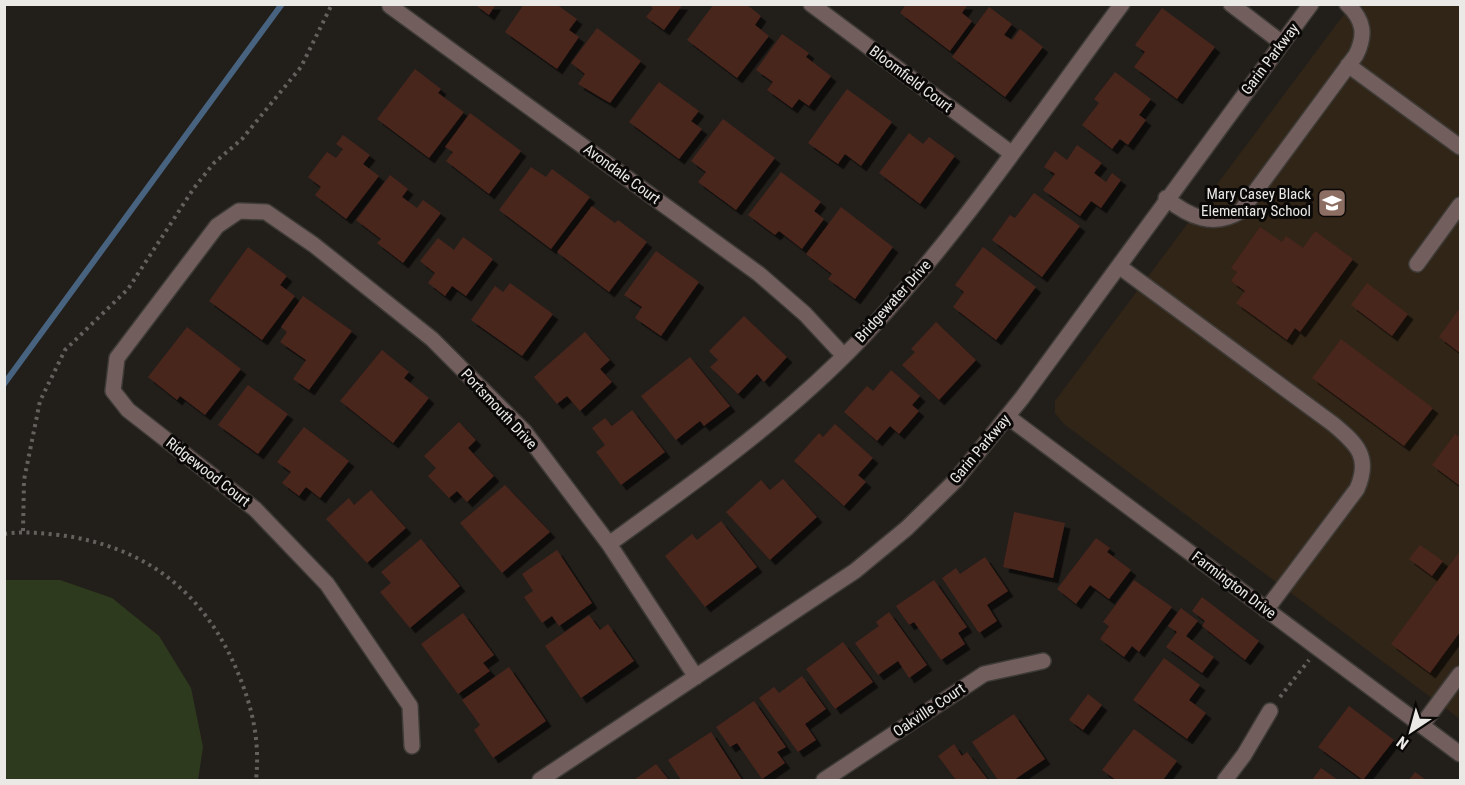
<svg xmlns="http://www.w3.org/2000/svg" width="1465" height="785" viewBox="0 0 1465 785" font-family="'Roboto Condensed',sans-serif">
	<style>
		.education { fill: #312517 }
		.green { fill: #2e3a1d }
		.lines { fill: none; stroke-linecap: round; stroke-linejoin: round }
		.stream { stroke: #48637f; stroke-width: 6 }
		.building { fill: #49251d; filter: url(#shadow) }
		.minor-casing { stroke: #3e3b37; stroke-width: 18 }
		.path { stroke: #63605d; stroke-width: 4; stroke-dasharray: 3 4.5; stroke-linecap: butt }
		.minor { stroke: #725f5d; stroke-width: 15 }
		.labels { text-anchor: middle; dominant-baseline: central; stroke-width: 6; stroke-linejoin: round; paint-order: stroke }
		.street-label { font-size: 15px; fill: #ebe9e6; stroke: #0b0908 }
		.poi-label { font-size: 15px; fill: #ebe9e6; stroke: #0b0908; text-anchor: end }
	</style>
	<defs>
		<filter id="shadow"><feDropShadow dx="5.5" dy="5.5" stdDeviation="0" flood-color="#0009"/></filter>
	</defs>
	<rect width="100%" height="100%" fill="#221f1b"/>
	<path class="education" d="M1351,5H1460V719L1064,424L1055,413V401Z"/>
	<path class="green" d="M5,580H60L112,598L159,636L191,688L203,747L198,780H5Z"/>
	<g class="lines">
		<path class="stream" d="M4,384L282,4"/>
	</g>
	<path class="building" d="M474,4H496L489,15Z
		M524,4H556L577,19L569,30L579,37L557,69L505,32Z
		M647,4H683L664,30L646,17L653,8Z
		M714,4H746L761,16L755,25L769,36L737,78L687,40Z
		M906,4H968L962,13L972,21L950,51L900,13Z
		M989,7L1012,24L1004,35L1012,40L1020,29L1043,47L1005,97L952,57Z
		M1162,8L1215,47L1177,99L1134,67L1145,52L1135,45Z
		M597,28L641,61L610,103L578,84L585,74L571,63Z
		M782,34L809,53L806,57L831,76L809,106L799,99L792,108L767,90L773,82L756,70Z
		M415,69L441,89L438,93L464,112L429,158L377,119Z
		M1115,72L1151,99L1139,115L1146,120L1128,145L1120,139L1112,149L1082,125L1099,103L1094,99Z
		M659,82L699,111L691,121L702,129L679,159L629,122Z
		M847,89L892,122L861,166L845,154L838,164L808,143Z
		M470,113L521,151L489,194L446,161L453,152L445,147Z
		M723,119L775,158L736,210L698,182L706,172L691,161Z
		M909,133L923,144L929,137L955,156L920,204L879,173Z
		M343,135L370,155L363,164L379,176L346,219L315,195L321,187L308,177L327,152L336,158L343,149L336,144Z
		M1077,145L1102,163L1094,173L1106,182L1112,173L1121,180L1101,208L1091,201L1080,216L1043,190L1055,174L1044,167L1055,151L1067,160Z
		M531,167L546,177L552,169L590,197L551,249L499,210Z
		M781,172L821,202L814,211L824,219L802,249L779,231L775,235L748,215Z
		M390,175L408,189L402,197L417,208L423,200L441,213L403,263L377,243L381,239L356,220Z
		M1034,193L1080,226L1042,277L992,240L1010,215L1015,218Z
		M592,206L615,223L618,220L647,242L609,292L557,252Z
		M841,207L893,247L855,299L828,279L832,274L806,254Z
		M1260,227L1282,242L1286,236L1303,248L1315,231L1353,259L1300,332L1295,328L1287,340L1236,303L1245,291L1231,281L1237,272L1231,268Z
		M463,237L493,259L466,296L452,286L445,296L428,283L435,273L420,261L438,238L454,250Z
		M248,247L287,276L280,285L295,296L262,340L209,301Z
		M983,247L1036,287L996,340L953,307L964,292L955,285Z
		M656,251L699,282L661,336L635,318L642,307L624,295Z
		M510,283L553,314L522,356L471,320L495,286L503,292Z
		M1367,283L1408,314L1392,336L1351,305Z
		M303,296L352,331L309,390L293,379L306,360L280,342L287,332L281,327Z
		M1460,308V353L1439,337Z
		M744,316L787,357L764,382L757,374L738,394L710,367L718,360L709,351Z
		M936,322L976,360L939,400L902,365L915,352L911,349Z
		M187,327L241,369L205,415L180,396L177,400L148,377Z
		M585,332L610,360L600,369L612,382L580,411L567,396L557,404L534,377Z
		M1341,339L1433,408L1404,446L1312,378Z
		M382,350L409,372L404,378L429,398L393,443L340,401Z
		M690,357L730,406L704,426L700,421L676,440L641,396Z
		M891,370L920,396L912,405L919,411L899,434L890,426L877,441L844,412L867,386L873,391Z
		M248,385L288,414L258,454L218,425Z
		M632,410L665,452L621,485L596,452L605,445L592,428L605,418L612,426Z
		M459,422L476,440L468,448L494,476L467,502L457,491L449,498L428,476L436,468L424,456Z
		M835,424L873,458L858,475L866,482L844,506L794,461L819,433L823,437Z
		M304,427L349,461L320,498L306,487L299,496L282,483L291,472L277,462Z
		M1455,434L1460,437V486L1432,465Z
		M783,479L817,517L770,560L726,512L761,480L770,490Z
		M505,485L550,532L502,573L460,523Z
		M371,490L406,528L367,563L326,519L349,498L354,505Z
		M1014,512L1065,523L1053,578L1003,567Z
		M721,521L757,567L705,607L665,556L692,534L697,540Z
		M1096,538L1110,548L1107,552L1131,570L1109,599L1090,585L1076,604L1057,589Z
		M421,539L460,586L410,628L380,592L391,583L381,572Z
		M1420,545L1443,561L1432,576L1409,559Z
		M557,550L592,603L559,626L552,616L542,623L524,597L533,591L522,574Z
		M1460,551V632L1430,673L1391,644Z
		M985,557L1008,591L987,605L997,621L979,633L942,578L956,568L960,574Z
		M934,580L967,627L958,633L965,644L941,660L914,622L909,625L896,606Z
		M1134,580L1172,607L1139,652L1132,646L1124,657L1100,639L1109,626L1103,622Z
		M1202,597L1259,641L1245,660L1202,626L1205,621L1192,611Z
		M1181,608L1198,621L1186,636L1214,657L1202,673L1166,647L1177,632L1168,626Z
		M889,612L927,665L909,678L898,661L878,675L855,643L879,626L876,622Z
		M463,613L494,655L483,663L490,671L458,694L421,644Z
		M589,615L600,630L608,624L634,661L581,698L545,646Z
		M843,642L873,682L835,709L806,669Z
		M1164,658L1200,685L1189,700L1206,713L1187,739L1133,700Z
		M509,667L546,721L493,758L474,730L480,725L462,700Z
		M802,676L826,709L805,724L816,740L798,752L759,698L774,687L779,693Z
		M1088,694L1102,705L1083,730L1069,720Z
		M754,701L786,747L777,752L785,763L762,779L737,743L730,747L716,727Z
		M1349,706L1394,740L1363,780L1318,747Z
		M1014,714L1045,759L1014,780H998L972,742Z
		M1134,729L1177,761L1163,780H1116L1102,770Z
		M711,732L742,780H681L668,760Z
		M954,744L962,756L967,752L988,780H956L938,756Z
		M656,764L669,780H634Z
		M1321,768L1338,780H1312Z
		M1415,772L1426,780H1409Z"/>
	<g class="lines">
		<g class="minor-casing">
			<path id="minor" d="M811,4L1011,153
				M1231,4L1282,43
				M390,6L759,274L805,314L844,356
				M1348,65L1460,147
				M1166,198C1189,217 1214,228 1241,211L1356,55C1366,35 1364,20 1347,4
				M1417,264L1460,205
				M1120,267L1333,424C1357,444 1371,457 1357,489L1266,610
				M1008,417L1460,754
				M609,544C696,481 784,419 859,341C957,238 1037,118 1122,4
				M1422,725L1460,674
				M412,746L410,706L327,584L255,509L128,410L113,391L117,358L217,226L239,211L266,212L314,245L432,339L524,431L609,544L696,677
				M540,780L855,571L907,528L955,481L1022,398L1311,4
				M824,780L984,674L1043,661
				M1225,780L1244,755L1270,711"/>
		</g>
		<path class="path" d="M23,531L24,480L40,401L65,350L128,289L194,188L214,163L242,139L301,67L332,4
			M4,534C24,531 40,533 59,535C146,546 205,593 238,673C253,709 260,742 256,780
			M1280,697L1309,660"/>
		<use href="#minor" class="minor"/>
	</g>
	<defs>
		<g id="school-square" transform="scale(1.5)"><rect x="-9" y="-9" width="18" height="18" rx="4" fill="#8d6e63" stroke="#0b0908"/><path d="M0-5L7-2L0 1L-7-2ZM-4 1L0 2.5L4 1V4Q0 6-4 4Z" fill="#fff"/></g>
	</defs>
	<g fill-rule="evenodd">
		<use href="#school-square" x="1332" y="203"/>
	</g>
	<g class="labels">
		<g class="street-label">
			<text transform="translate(1270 59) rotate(-53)">Garin Parkway</text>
			<text transform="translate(911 79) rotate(37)">Bloomfield Court</text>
			<text transform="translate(622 174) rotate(36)">Avondale Court</text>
			<text transform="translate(893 301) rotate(-48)">Bridgewater Drive</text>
			<text transform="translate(499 409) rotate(47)">Portsmouth Drive</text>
			<text transform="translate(980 449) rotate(-50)">Garin Parkway</text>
			<text transform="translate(208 472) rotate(38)">Ridgewood Court</text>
			<text transform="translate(1234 585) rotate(37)">Farmington Drive</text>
			<text transform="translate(929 710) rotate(-34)">Oakville Court</text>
		</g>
		<g class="poi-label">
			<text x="1311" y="194">Mary Casey Black<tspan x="1311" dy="17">Elementary School</tspan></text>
		</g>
	</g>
	<rect width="1465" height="785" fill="none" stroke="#ebe9e6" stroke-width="12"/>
	<g transform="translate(1411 731) rotate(216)" stroke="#0b0908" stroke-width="4.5" paint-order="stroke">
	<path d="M0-4.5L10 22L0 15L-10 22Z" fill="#ebe9e6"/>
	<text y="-9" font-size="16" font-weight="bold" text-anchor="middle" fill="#ebe9e6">N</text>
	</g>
</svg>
